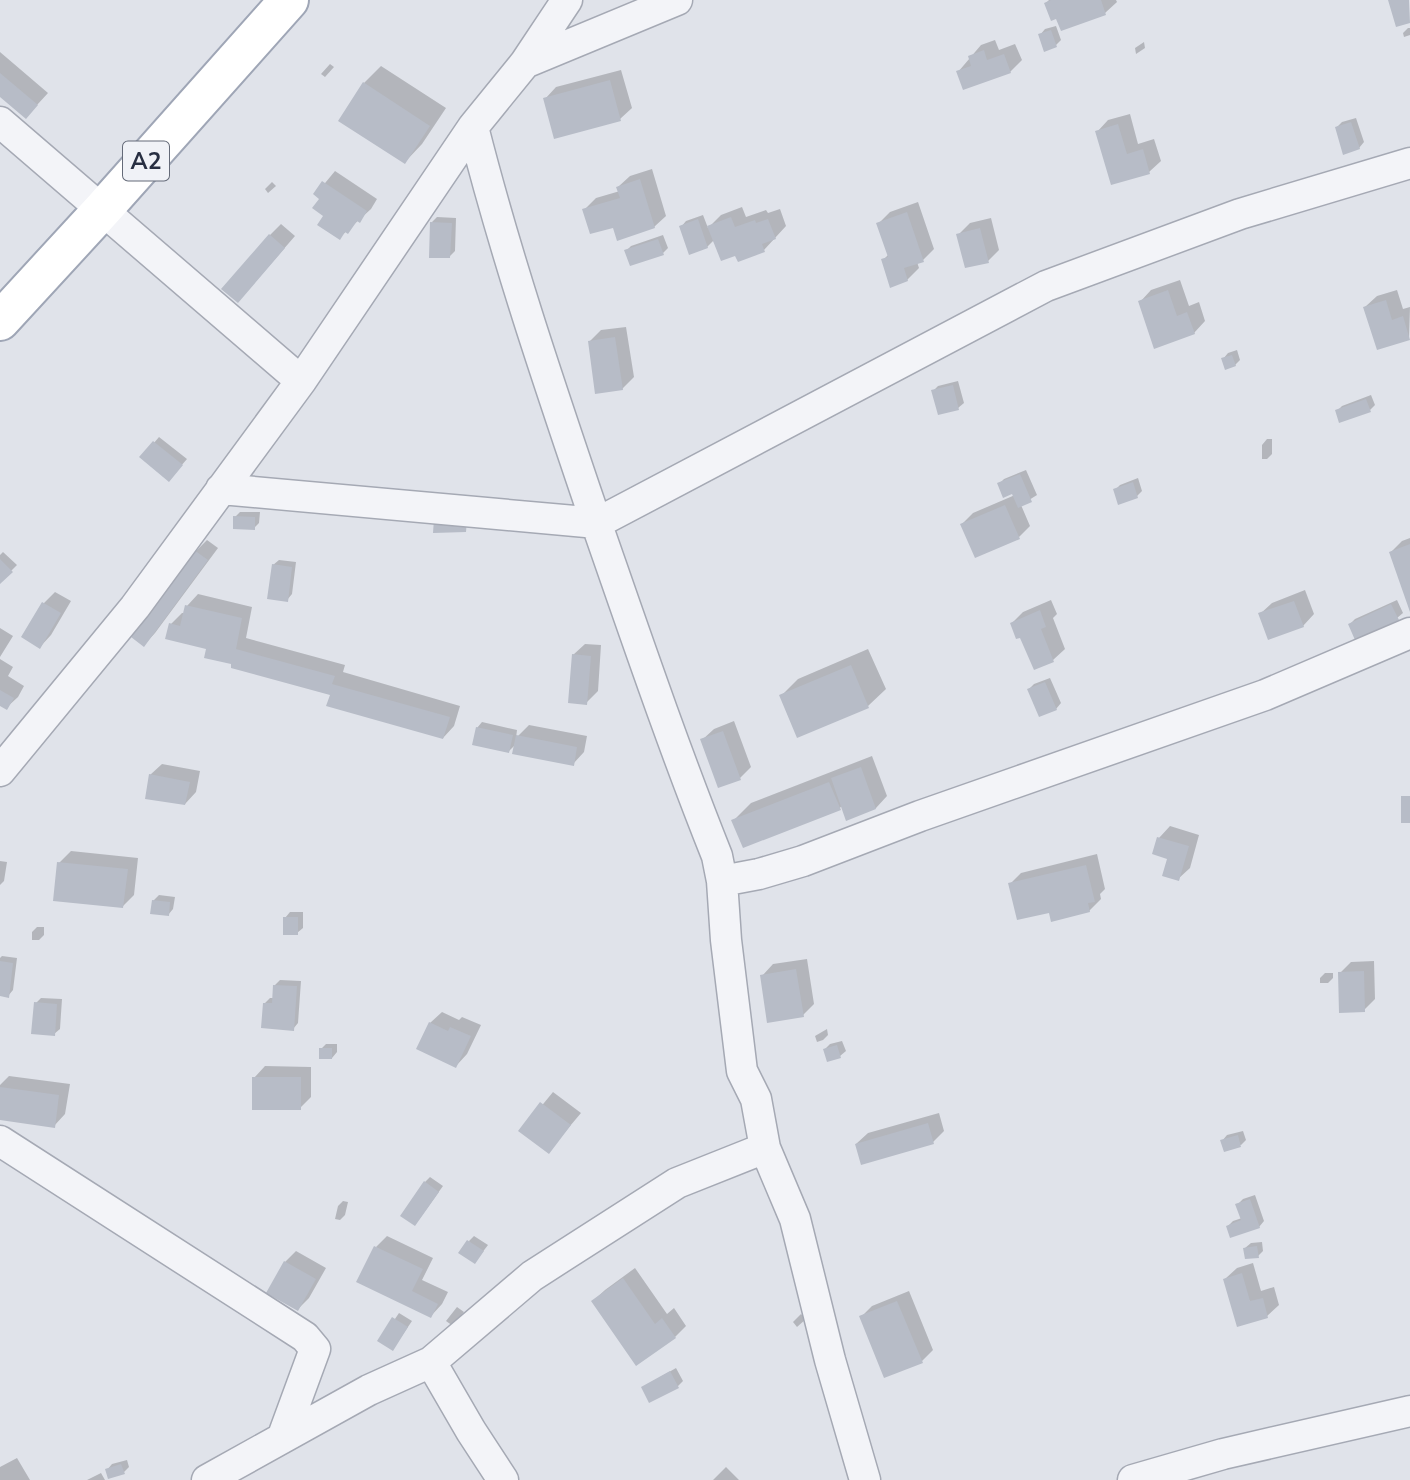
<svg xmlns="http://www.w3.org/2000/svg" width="1410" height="1480" viewBox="0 0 1410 1480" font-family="'Nunito Sans',sans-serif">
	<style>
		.shadow { fill: #0003 }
		.building { fill: #b7bcc7 }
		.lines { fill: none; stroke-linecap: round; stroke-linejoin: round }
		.minor-casing { stroke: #a5a9b4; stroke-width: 33 }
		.primary-casing { stroke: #9fa6b6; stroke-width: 42 }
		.minor { stroke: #f3f4f8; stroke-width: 30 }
		.primary { stroke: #fff; stroke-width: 38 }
		.labels { text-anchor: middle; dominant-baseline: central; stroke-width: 6; stroke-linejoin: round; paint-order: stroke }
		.shield { fill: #f0f2f7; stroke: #646a78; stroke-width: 2 }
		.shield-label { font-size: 23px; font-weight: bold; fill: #282f42 }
	</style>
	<rect width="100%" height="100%" fill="#e0e3ea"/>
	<path class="shadow" d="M1049,0H1116L1117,2L1105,13L1046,3Z
		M1056,26L1061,40L1056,45L1040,35L1045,29Z
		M1408,28H1410V35L1404,37L1403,33Z
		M995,40L999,50L1015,44L1022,60L1010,72H958L981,45Z
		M1144,42L1145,48L1136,54L1135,48Z
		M0,52L48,93L37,105L0,95Z
		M330,64L334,67L325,77L321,74Z
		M381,66L446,108L422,144L405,162L364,83Z
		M621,70L632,108L620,119L545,99L556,87Z
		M1130,114L1138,144L1154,139L1161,161L1149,172L1097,132L1108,120Z
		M1356,118L1364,142L1359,148L1337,127L1342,122Z
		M652,169L666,216L654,227L614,225L584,210L596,198L620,191L618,187L630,176Z
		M335,171L377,199L371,209L339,238L326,215L322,198L316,194Z
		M272,182L276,186L268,193L265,189Z
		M918,202L934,249L923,260L917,262L919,268L907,280L883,260L889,254L879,223L890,212Z
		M742,207L746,217L766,210L768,213L780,209L786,226L764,250L739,260L736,253L714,240L707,247L681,227L686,221L703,215L708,228L721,215Z
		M437,217L456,218L455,251L450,256L432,222Z
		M991,218L999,250L988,261L958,235L970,223Z
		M281,224L295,236L249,289L270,235Z
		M663,235L668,248L663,253L626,251L631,246Z
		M1180,280L1189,306L1199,302L1205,321L1194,333L1140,302L1151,290Z
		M1397,290L1403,309L1410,307L1409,339L1365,307L1377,296Z
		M626,327L634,377L622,389L590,341L601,330Z
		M1237,350L1240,360L1235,365L1223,359L1228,353Z
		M958,381L964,403L958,408L933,391L938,386Z
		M1371,395L1375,405L1370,410L1337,411L1342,406Z
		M159,437L187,459L174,474L142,457Z
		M1267,439H1272V454L1267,459H1262V445Z
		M1026,470L1037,495L1021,505L1030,526L1019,537L962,524L973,513L1015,495L999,484L1004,479Z
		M1138,478L1142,491L1137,496L1115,490L1120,485Z
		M240,512H260L259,523L254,528L235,517Z
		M1410,538V608L1391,552L1402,541Z
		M207,540L218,548L155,633L144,645L196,551Z
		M3,552L17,565L0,582V555Z
		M279,560L296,562L292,594L287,600L273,565Z
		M1305,590L1314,614L1303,626L1260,614L1272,603Z
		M55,592L71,601L51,635L40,647L44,603Z
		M198,594L252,607L246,638L345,665L343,672L460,706L454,726L443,738L332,694L233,663L171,624L182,613H185L187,606Z
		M1051,600L1057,614L1053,618L1065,649L1053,660L1035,668L1021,636L1012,623L1023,612Z
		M1397,600L1403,613L1397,618L1350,624L1355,619Z
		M0,628L13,636L0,657Z
		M585,644L601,645L598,691L586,703L573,655Z
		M868,649L886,689L868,706L781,696L798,679Z
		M0,659L13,667L8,676L24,686L18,697L6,708L0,704Z
		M1050,678L1061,703L1056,709L1029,689L1034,684Z
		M734,721L751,767L740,778L702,740L714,729Z
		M482,722L517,730L516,738L529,725L587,736L584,752L573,764L516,744L509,751L477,728Z
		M872,756L887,796L876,808L847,818L842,805L840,808L733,821L751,803Z
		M162,764L200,771L196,792L185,804L150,775Z
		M1170,826L1199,835L1190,868L1178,879L1159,838Z
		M71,851L138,858L134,895L123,906L59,863Z
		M1097,854L1105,889L1100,894L1101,899L1089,911H1050L1010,884L1021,873Z
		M0,861L7,862L4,881L0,885Z
		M159,895L175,897L173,909L168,915L153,901Z
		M290,912H303V928L297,933L285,918Z
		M37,927H44V935L39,940H32V932Z
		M2,956L17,958L13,990L8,996L0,995V958Z
		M807,959L814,1004L803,1015L762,976L773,964Z
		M1374,961L1375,999L1364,1010L1340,973L1351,962Z
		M1325,973H1333V978L1328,983H1320V978Z
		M280,980L301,981L298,1023L293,1029L265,1003L270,998H274L275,985Z
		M41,998L62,999L60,1029L54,1034L36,1003Z
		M442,1012L459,1020L462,1017L481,1025L467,1054L456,1066L430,1023Z
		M827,1029L828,1035L823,1040L817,1042L815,1036Z
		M842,1041L846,1051L840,1056L828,1060L825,1049L830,1044Z
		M326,1044H337V1052L332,1058L321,1049Z
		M265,1066L311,1067V1097L300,1108L254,1078Z
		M9,1076L70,1084L65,1114L54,1126L0,1118V1085Z
		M553,1092L581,1113L549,1151L521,1131Z
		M939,1113L944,1131L933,1142L856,1144L868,1133Z
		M1243,1131L1246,1140L1241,1145L1222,1141L1227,1135Z
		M430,1177L443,1186L420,1218L425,1182Z
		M1255,1195L1264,1221L1259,1227L1228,1226L1233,1221L1242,1218L1237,1205L1243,1199Z
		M343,1201L348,1202L345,1215L340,1220L335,1219L338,1206Z
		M387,1236L433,1258L422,1280L448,1292L442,1304L431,1316L376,1247Z
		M474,1236L488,1245L475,1262L469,1241Z
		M1262,1242L1263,1251L1258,1256L1245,1248L1251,1243Z
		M296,1251L326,1268L309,1298L298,1309L285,1262Z
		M1253,1263L1261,1291L1274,1287L1279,1305L1267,1316L1225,1279L1237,1268Z
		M635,1268L667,1314L674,1308L686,1326L675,1337L593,1301L605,1290Z
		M909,1291L933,1350L922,1361L861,1317L872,1306Z
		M457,1307L464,1312L453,1326L446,1321Z
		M399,1313L412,1321L393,1349L380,1341Z
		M801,1314L806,1319L797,1327L793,1322Z
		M676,1368L683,1381L678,1386L643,1387Z
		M17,1458L30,1480H0V1467Z
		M127,1460L129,1467L124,1472L107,1470L112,1464Z
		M726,1467L739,1480H713Z
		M101,1473L105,1480H87Z"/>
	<path class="building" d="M1051,0H1101L1106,15L1061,31L1056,19L1051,21L1044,3Z
		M1388,0H1409L1410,23L1396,27Z
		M1051,30L1057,47L1044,52L1038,34Z
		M984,50L987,60L1004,54L1011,73L963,90L956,71L971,66L968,56Z
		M0,73L38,105L26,119L0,97Z
		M610,80L621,121L554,139L543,98Z
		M363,82L430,126L405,164L338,121Z
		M1351,122L1360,149L1343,155L1335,127Z
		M1118,124L1127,154L1143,149L1150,174L1111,185L1095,131Z
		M640,179L655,228L617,241L613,228L590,234L582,209L620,198L616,187Z
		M322,181L367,211L360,223L357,221L348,234L345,232L340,240L317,225L323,216L312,208L319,199L313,194Z
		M907,212L924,262L904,268L908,281L890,288L881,259L888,257L876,223Z
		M731,217L735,227L755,220L756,223L768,219L776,239L762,244L765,252L738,262L735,256L721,261L707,226Z
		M698,219L708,248L689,255L679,226Z
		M430,222L452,223L450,258H429Z
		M980,228L989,263L965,268L956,234Z
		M269,234L285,248L238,303L221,289Z
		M658,239L664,255L630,266L624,250Z
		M1168,290L1177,316L1187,312L1195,334L1154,349L1138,301Z
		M1386,300L1392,320L1403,316L1410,340L1377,350L1363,307Z
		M615,337L623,390L595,394L588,341Z
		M1232,355L1236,366L1225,370L1221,358Z
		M953,385L959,410L938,415L931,390Z
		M1366,399L1371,412L1339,423L1335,410Z
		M153,441L183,465L169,482L139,457Z
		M1020,474L1032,502L1018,508L1012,494L1003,498L997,483Z
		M1133,482L1138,498L1118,505L1113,489Z
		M1005,505L1020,539L975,558L960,524Z
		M233,516L255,517V530L233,529Z
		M434,519L467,520L466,532L433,533Z
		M1410,544V612L1389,552Z
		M194,550L208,560L144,647L131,637Z
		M0,559L13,572L0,584Z
		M272,564L292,567L288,602L267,599Z
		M1294,601L1304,627L1268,640L1258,613Z
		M42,602L61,613L40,649L21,637Z
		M1391,604L1399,620L1355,640L1348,624Z
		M185,605L242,618L236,649L335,676L332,684L450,717L443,739L326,706L330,695L231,668V664L204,658L206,649L165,639L169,623L180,626Z
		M1040,610L1046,627L1041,629L1054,662L1034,670L1020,638L1016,639L1010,623Z
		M572,654L591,656L587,705L568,703Z
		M851,665L869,708L797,738L779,695Z
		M1045,682L1057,710L1039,717L1027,689Z
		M0,690L14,698L7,710L0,706Z
		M476,727L513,735L509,753L472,745Z
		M723,731L741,780L718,788L700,739Z
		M516,735L577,747L574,766L512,754Z
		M861,767L876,809L846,821L831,778Z
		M149,774L190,782L185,805L145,799Z
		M829,782L841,810L743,848L731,820Z
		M1401,796H1410V823H1401Z
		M1157,837L1189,846L1179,881L1162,876L1167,859L1152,854Z
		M57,862L128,869L123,908L53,901Z
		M1086,865L1095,902L1088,903L1090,912L1051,922L1049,913L1017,920L1008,883Z
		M152,900L170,902L169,916L150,914Z
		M283,917H298V935H283Z
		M0,961L13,963L9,998L0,996Z
		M796,969L804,1017L767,1023L760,975Z
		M1364,971L1365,1012L1339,1013L1338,972Z
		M273,985L297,986L294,1031L261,1028L263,1003H272Z
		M34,1002L57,1004L55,1036L31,1034Z
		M429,1022L448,1031L450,1027L471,1036L456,1068L416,1049Z
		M837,1045L841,1058L827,1062L823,1049Z
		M319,1048H332V1059H319Z
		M252,1077H301V1110H252Z
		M0,1087L59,1095L55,1128L0,1120Z
		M540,1102L571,1125L549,1154L518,1131Z
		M928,1123L934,1144L861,1165L855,1144Z
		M1238,1135L1241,1147L1224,1152L1220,1140Z
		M424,1181L439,1192L415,1226L400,1216Z
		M1250,1199L1260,1228L1230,1238L1226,1226L1241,1220L1235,1204Z
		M467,1240L484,1251L475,1264L458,1253Z
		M374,1246L423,1269L412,1291L438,1304L431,1318L356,1282Z
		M1257,1246L1259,1258L1245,1259L1243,1248Z
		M284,1261L316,1279L298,1311L266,1293Z
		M1242,1273L1250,1301L1263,1298L1268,1318L1237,1327L1223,1279Z
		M623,1278L655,1324L662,1318L676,1338L636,1366L591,1301Z
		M897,1301L923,1363L884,1378L859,1316Z
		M392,1317L408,1327L393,1351L377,1341Z
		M670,1371L679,1388L649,1403L641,1387Z
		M121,1464L125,1474L108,1479L105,1469Z"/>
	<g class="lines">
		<g class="minor-casing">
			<path id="minor" d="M567,0L525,63L473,127C507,261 552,392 596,522C635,634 673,746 717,856L722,881L726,940L742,1071L756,1099L765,1148L795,1219L830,1360L865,1480
				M525,63L677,0
				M0,122L301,381
				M221,489L597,523L1046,286L1240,214L1410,163
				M0,771L135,607L301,381L473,127
				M722,881L759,874L803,861L920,816L1265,695L1410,633
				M0,1141L305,1337L315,1349L283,1436
				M431,1362L471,1431L503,1480
				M207,1480L369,1390L431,1362L532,1276L677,1183L765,1148
				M1133,1480L1223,1454L1410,1411"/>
		</g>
		<g class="primary-casing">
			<path id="primary" d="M0,321L103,209L289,0"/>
		</g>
		<use href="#minor" class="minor"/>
		<use href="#primary" class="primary"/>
	</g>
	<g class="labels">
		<rect class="shield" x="123" y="141.5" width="46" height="39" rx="5"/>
		<g class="shield-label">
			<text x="146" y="161">A2</text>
		</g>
	</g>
</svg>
